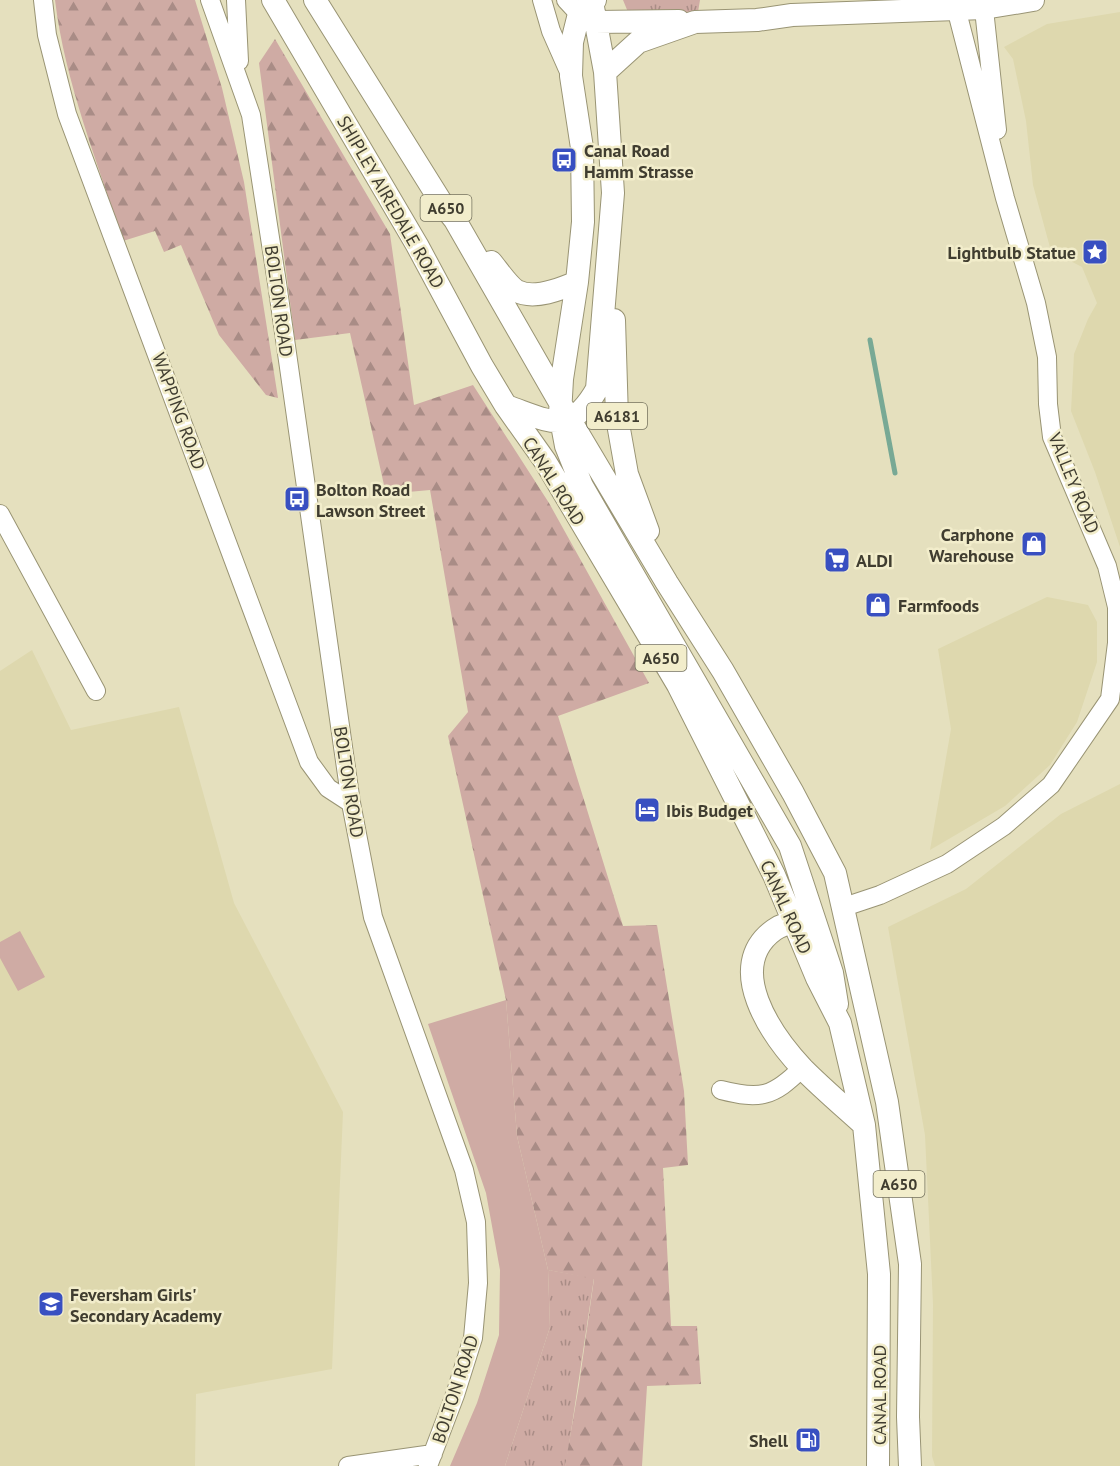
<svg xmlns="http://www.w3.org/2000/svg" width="1120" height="1466" viewBox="0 0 1120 1466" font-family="'PT Sans',sans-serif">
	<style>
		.built { fill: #ded8ae }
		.grass { fill: url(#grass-tufts) }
		.forest { fill: url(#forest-firs) }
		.park { fill: #cfaba4 }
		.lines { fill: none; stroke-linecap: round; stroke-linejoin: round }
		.stream { stroke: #78a995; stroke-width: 5 }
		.minor-casing { stroke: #999474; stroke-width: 20 }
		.major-casing { stroke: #999474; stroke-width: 24 }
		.minor { stroke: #fff; stroke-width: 18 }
		.major { stroke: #fff; stroke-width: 22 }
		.labels { text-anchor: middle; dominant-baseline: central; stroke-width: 5; stroke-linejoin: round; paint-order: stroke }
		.shield { fill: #f2edcb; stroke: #75725e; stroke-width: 1.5 }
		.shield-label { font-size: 16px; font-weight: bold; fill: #403d30 }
		.poi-label { font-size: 18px; font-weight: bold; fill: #403d30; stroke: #f2edcb; text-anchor: start }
		.street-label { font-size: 18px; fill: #403d30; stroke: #f2edcb }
	</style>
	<defs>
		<pattern id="grass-tufts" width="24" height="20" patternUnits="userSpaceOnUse" patternTransform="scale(1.5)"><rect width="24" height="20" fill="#cfaba4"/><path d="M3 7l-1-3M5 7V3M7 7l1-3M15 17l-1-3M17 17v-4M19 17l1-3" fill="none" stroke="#a98c86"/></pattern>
		<pattern id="forest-firs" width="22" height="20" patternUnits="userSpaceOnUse" patternTransform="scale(1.5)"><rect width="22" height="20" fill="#cfaba4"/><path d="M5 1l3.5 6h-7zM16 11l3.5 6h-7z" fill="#a98c86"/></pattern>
	</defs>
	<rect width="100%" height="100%" fill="#e5e0be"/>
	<path class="built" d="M1120,12V547L1095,472L1071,411L1074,354L1088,319L1097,303L1082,267L1051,251L1033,185L1026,121L1013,59L1004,47L1047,24Z
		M1047,597L1088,605L1097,622V662L1077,722L1050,765L1005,806L930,850L951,729L938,649Z
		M32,650L71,730L179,707L234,903L343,1112L332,1369L196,1394L195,1466H0V671Z
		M1120,784V1466H935L932,1456L933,1304L925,1135L888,927L966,889L1061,814Z"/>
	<path class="grass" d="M623,0H700L698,12L630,17Z
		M548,1270L594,1278L567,1458L565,1466H505L550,1327Z"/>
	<path class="forest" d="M55,0H195L222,88L244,182L278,398L266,395L219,335L181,245L164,252L155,231L123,241C98,163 65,83 55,0Z
		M275,39L390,234L414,405L473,385L549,503L649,683L558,716L623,926L657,925L684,1091L688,1165L663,1168L671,1326H697L701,1384L647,1386L642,1466H565L579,1385L594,1279L548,1270L517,1136L506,1000L448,736L468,712L430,490L386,494L350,333L295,340L259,63Z"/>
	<path class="park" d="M20,931L45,977L18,991L0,958V942Z
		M506,1000L517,1136L548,1270L550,1327L505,1466H450L477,1403L499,1335L500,1270L486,1193L428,1024Z"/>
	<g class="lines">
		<path class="stream" d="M870,340L895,473"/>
		<g class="minor-casing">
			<path id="minor" d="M43,0L47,35L67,114L309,762L328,788L351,803
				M210,0L251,115L277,283L351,803L373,917L464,1170L476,1222L478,1283L473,1338L455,1395L428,1466
				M236,0L239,61
				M542,0L551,31L570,74
				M566,0L579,14
				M983,0L997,130
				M0,514L96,691
				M844,907L880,895L947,864L1004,826L1051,785L1110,699L1117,643V607L1107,566L1052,437L1048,404L1047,357L1036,303L1005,198L956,8V0
				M721,1090C760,1100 773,1097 802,1068
				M348,1466L433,1454"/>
		</g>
		<g class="major-casing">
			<path id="major" d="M273,0L417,245L482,366L506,406L545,461L678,685L774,875L817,978L840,1023L864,1125L879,1274L878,1466
				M315,0L443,205L455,220L570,420L667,583L723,671L793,793L835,873L887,1102L910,1264L908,1417L910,1466
				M595,0L579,14L572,42L571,76L582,148L583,222L577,282L562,379L560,414L566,446L582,486L790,846L832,973L837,1004
				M581,15L595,22L679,21
				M605,72L638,42L695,22L757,20L792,15L984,8L1033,0
				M491,262C497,269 509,287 517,291C534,300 561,289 577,282
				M614,320L617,418L627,474L648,531
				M506,406C550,421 570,437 597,389L613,193L605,72L592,2
				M809,918C797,921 784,923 774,930C723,967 772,1036 803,1069C822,1088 843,1106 864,1125"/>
		</g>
		<use href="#minor" class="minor"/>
		<use href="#major" class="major"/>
	</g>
	<defs>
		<g id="bus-square" transform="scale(1.35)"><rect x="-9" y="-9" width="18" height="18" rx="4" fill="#384fc1" stroke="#f2edcb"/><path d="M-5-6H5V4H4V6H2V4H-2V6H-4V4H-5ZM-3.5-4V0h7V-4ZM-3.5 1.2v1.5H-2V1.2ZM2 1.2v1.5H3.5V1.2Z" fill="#fff"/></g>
		<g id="sight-square" transform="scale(1.35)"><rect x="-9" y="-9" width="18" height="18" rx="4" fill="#384fc1" stroke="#f2edcb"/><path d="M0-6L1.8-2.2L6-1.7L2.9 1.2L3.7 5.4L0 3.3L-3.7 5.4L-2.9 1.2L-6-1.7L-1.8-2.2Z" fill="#fff"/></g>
		<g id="shop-square" transform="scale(1.35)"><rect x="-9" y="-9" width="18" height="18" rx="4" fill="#384fc1" stroke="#f2edcb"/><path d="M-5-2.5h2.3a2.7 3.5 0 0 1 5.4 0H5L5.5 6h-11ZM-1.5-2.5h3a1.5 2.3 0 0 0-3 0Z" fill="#fff"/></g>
		<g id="supermarket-square" transform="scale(1.35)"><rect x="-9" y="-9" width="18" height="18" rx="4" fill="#384fc1" stroke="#f2edcb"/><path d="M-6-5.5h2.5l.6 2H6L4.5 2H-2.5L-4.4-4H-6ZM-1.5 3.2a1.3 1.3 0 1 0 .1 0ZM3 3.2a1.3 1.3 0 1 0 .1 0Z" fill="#fff"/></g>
		<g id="hotel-square" transform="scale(1.35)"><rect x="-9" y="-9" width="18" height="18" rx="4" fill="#384fc1" stroke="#f2edcb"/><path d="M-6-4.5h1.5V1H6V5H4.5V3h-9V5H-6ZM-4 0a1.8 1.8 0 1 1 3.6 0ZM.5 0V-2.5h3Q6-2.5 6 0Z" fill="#fff"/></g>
		<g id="school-square" transform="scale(1.35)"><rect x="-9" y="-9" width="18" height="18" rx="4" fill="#384fc1" stroke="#f2edcb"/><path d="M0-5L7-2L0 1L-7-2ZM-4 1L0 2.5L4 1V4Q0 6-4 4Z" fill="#fff"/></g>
		<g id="fuel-square" transform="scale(1.35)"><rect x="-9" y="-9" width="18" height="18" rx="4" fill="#384fc1" stroke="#f2edcb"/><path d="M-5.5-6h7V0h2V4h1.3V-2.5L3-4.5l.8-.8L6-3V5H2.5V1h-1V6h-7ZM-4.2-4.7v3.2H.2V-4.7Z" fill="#fff"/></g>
	</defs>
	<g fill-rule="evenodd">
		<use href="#bus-square" x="564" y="160"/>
		<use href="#sight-square" x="1095" y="252"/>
		<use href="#bus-square" x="297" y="499"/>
		<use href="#shop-square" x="1034" y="544"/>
		<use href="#supermarket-square" x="837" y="560"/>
		<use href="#shop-square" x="878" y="605"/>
		<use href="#hotel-square" x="647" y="810"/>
		<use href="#school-square" x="51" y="1304"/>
		<use href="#fuel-square" x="808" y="1440"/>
	</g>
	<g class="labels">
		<g class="shield">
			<rect x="420.5" y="195" width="51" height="26" rx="4.5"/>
			<rect x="587" y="403" width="60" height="26" rx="4.5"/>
			<rect x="635.5" y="645" width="51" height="26" rx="4.5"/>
			<rect x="873.5" y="1171" width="51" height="26" rx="4.5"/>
		</g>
		<g class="shield-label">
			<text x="446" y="208">A650</text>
			<text x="617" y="416">A6181</text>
			<text x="661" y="658">A650</text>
			<text x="899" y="1184">A650</text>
		</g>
		<g class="poi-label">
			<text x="584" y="150">Canal Road<tspan x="584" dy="21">Hamm Strasse</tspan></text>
			<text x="1076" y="252" text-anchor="end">Lightbulb Statue</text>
			<text x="316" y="489">Bolton Road<tspan x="316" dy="21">Lawson Street</tspan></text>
			<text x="1014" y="534" text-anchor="end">Carphone<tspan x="1014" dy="21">Warehouse</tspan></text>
			<text x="856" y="560">ALDI</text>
			<text x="898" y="605">Farmfoods</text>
			<text x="666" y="810">Ibis Budget</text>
			<text x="70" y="1294">Feversham Girls'<tspan x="70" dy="21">Secondary Academy</tspan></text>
			<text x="788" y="1440" text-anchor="end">Shell</text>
		</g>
		<g class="street-label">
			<text transform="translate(391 202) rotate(60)">SHIPLEY AIREDALE ROAD</text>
			<text transform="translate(279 301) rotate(82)">BOLTON ROAD</text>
			<text transform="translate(179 411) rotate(70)">WAPPING ROAD</text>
			<text transform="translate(554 481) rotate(58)">CANAL ROAD</text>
			<text transform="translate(1074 483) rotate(68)">VALLEY ROAD</text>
			<text transform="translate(349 782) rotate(81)">BOLTON ROAD</text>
			<text transform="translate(786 907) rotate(66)">CANAL ROAD</text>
			<text transform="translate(455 1389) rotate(-72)">BOLTON ROAD</text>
			<text transform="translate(879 1395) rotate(-90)">CANAL ROAD</text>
		</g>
	</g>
</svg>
